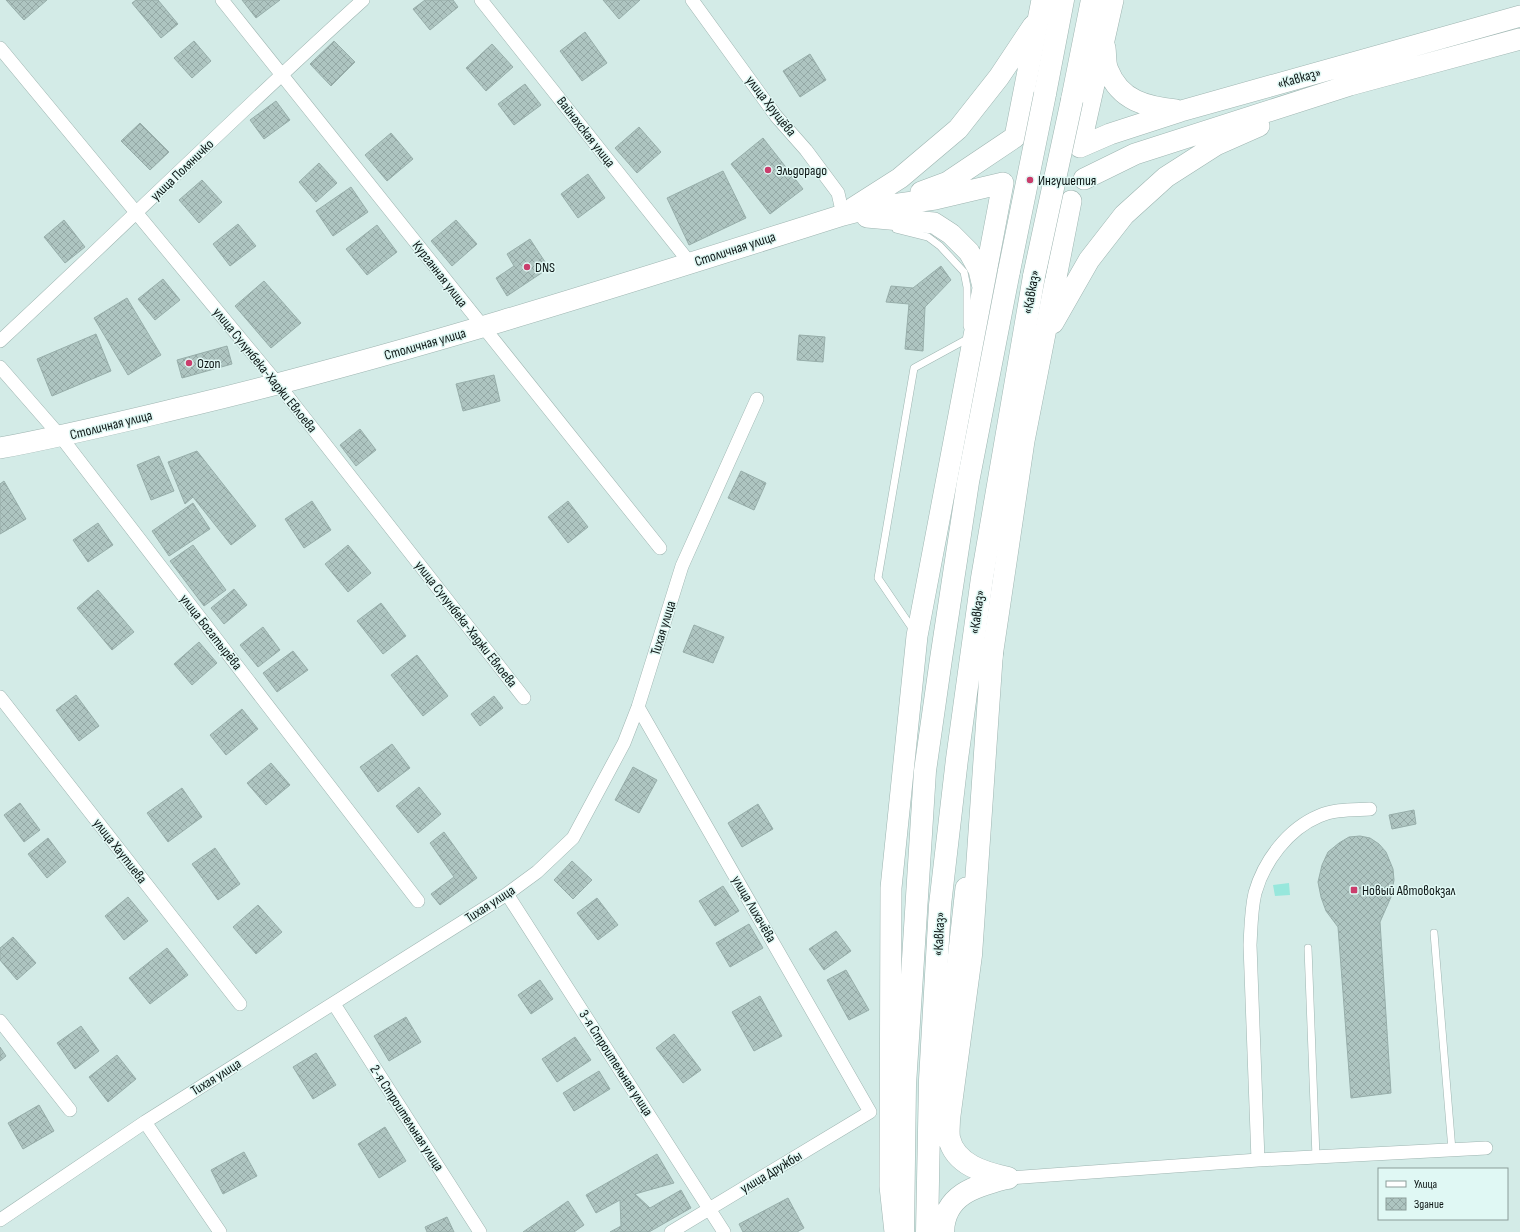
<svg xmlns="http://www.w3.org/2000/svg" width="1520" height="1232" viewBox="0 0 1520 1232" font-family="'Sofia Sans Condensed',sans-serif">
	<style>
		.grass { fill: #97e7dc }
		.building { fill: url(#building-cross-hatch); stroke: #97aeaa }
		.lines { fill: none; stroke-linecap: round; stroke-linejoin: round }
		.service-casing { stroke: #9eb5b1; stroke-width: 8 }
		.minor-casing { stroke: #9eb5b1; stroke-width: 14 }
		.primary-casing { stroke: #9eb5b1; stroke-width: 22 }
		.trunk-casing { stroke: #9eb5b1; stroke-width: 23 }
		.service { stroke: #fff; stroke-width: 7 }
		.minor { stroke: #fff; stroke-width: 13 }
		.primary { stroke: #fff; stroke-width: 21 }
		.trunk { stroke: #fff; stroke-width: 22 }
		.trunk-bridge-casing { stroke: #9eb5b1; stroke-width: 23; stroke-linecap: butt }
		.trunk-bridge { stroke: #fff; stroke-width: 22 }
		.poi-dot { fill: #ca3d6c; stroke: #e0f8f4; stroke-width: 1.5 }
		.labels { text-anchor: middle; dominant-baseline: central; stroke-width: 3; stroke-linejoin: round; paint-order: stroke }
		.street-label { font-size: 14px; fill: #0c1514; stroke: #e0f8f4 }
		.poi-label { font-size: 14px; fill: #0c1514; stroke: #e0f8f4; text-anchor: start }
	</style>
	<defs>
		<pattern id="building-cross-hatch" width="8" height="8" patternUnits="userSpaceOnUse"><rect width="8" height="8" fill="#aec5c1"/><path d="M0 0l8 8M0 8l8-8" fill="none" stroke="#94a8a5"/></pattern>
	</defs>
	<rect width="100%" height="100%" fill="#d3ebe7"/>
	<path class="grass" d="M1289,883L1290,895L1275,896L1273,885Z"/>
	<path class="building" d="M6,0H47L24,20Z
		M136,0H158L178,24L161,38L132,3Z
		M242,0H280L256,18Z
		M425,0H453L458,7L430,30L413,9Z
		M603,0H640L619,19Z
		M585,32L607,63L582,81L560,51Z
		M194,41L211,61L192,78L174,58Z
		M334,41L355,62L331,86L310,64Z
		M492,44L513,67L486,91L466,68Z
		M810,54L826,80L800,97L783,71Z
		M525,84L541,105L514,125L498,104Z
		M276,101L290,120L264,139L250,120Z
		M140,123L169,152L150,170L121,141Z
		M639,127L661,152L637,173L615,148Z
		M391,133L413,159L387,181L365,155Z
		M763,138L803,189L770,214L731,164Z
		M319,163L337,183L316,202L299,182Z
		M723,171L746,218L689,245L667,198Z
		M588,174L605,198L578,218L561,194Z
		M202,180L222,202L199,223L179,200Z
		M351,187L368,212L333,236L316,211Z
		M64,220L85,247L65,263L44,237Z
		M456,220L477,244L452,266L431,241Z
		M238,224L256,246L230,266L213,244Z
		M377,225L397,252L367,275L346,249Z
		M530,239L549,268L507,296L496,278L514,266L507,254Z
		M941,266L951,280L925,307L923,351L905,349L909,304L886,302L891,286L913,288Z
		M163,279L180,300L155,320L138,299Z
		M264,281L301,323L271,348L235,306Z
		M127,298L161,355L128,375L94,318Z
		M96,334L111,371L52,396L37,359Z
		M799,335L825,337L823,362L797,360Z
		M227,346L232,364L182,378L177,360Z
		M494,375L500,401L463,411L456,384Z
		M360,429L376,450L356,466L340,445Z
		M197,451L256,526L231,545L193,497L185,504L168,462Z
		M159,456L174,491L151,500L137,465Z
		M741,471L766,483L754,510L728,498Z
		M4,481L26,519L0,534V484Z
		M312,501L331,530L304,548L285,519Z
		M568,501L588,527L568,543L548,517Z
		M193,503L210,529L169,556L152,531Z
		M98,523L113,545L88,562L73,540Z
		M193,545L226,590L204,606L170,561Z
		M348,545L371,573L348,592L325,564Z
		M234,589L247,605L224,624L211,608Z
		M98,590L134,632L112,650L77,608Z
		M381,603L406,636L383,654L357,621Z
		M694,625L724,637L713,663L683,652Z
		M263,627L280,650L258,667L240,645Z
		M199,642L217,663L192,685L174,664Z
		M293,651L308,670L277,692L263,673Z
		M417,655L448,696L423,716L391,675Z
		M76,695L99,726L79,741L56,710Z
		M494,696L503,708L480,726L471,714Z
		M242,709L258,729L226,755L210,735Z
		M392,744L410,768L378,792L360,767Z
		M271,763L290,785L266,805L247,783Z
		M633,767L657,780L639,813L615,800Z
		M419,787L441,814L418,833L396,806Z
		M182,788L202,817L168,842L147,813Z
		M20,803L40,830L24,842L4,815Z
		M758,804L773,829L742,847L728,823Z
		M1414,810L1416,824L1392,829L1389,815Z
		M444,832L477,878L440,905L431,894L454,877L430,843Z
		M1360,836L1370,838L1379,844L1386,852L1393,869L1394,880L1391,897L1380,922L1391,1093L1351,1098L1338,927L1326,911L1321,897L1318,882L1322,865L1328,852L1339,843L1349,837Z
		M48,838L66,862L47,878L28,854Z
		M215,848L240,884L218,900L192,864Z
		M572,861L592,880L573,899L554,880Z
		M723,886L739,911L715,926L699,901Z
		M128,897L148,921L124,940L105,916Z
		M597,898L618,925L598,940L577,913Z
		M258,905L282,932L256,954L233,927Z
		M749,924L763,948L730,967L716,943Z
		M836,931L851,951L824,970L809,949Z
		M13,937L36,963L17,980L0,960V948Z
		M167,948L188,975L150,1004L129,978Z
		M846,970L869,1010L849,1020L827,980Z
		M540,980L553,999L531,1014L518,995Z
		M760,996L782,1036L754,1051L732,1012Z
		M406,1017L421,1042L389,1061L374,1036Z
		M81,1026L99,1051L75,1069L57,1043Z
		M674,1034L701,1070L683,1083L656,1048Z
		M575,1037L591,1060L557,1082L542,1059Z
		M0,1047L6,1056L0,1061Z
		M316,1053L336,1085L313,1099L293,1067Z
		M117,1055L136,1079L108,1102L89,1077Z
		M599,1071L610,1089L574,1111L563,1093Z
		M39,1105L54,1131L23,1149L8,1123Z
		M385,1127L406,1161L379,1178L358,1144Z
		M244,1152L257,1176L223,1194L211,1170Z
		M657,1154L674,1183L635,1194L650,1208L681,1190L691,1208L649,1232H610L621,1226L620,1200L596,1213L586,1195Z
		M788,1198L804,1228L797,1232H743L739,1224Z
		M568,1201L584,1225L574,1232H523Z
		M447,1217L454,1232H427L425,1227Z"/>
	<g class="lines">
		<g class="service-casing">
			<path id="service" d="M896,229L928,237L940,246L964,272L967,287V326
				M914,631L878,578L914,368L969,338
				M1434,933L1452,1150
				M1308,948L1316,1157"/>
		</g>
		<g class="minor-casing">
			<path id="minor" d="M222,0L660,548
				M481,0L690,263
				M692,0L776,116L806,150L838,193L843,215
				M0,48L278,384L524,698
				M0,341C122,228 240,111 363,0
				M0,367L61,437L418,901
				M0,697L240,1004
				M638,707L870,1112L671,1232
				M507,894L724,1232
				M334,1004L480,1232
				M0,1021L70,1110
				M145,1122L220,1232
				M1258,1160L1250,945C1251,928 1251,910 1255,893C1264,861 1288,829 1319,816C1335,809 1353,810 1370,809
				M1008,1178L1258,1160L1486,1148
				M0,1220L145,1122L507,894L537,872L573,838L624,743L638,707L682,566L757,399"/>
		</g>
		<g class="primary-casing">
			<path id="primary" d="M1105,48C1106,55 1105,64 1108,70C1120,101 1147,107 1176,110
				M1080,147L1110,134L1181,111L1520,16
				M1080,147L1113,0
				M1084,179L1135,154L1350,85L1520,39
				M921,192L948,182L1015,137L1042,0
				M853,208L900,178L958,129L999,77L1033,26
				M867,217L934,223L951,234L969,252L979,270L983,287
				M1053,323L1089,260L1124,215L1166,177L1216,145L1259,126
				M0,448C65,436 129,420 193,405C413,352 628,283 843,215L870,208L935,199L1003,183L917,636L891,888L890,1186L895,1232
				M990,670L1024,441L1071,201
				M936,1125L949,1041L966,888"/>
		</g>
		<g class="trunk-casing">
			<path id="trunk" d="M1045,94L1063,0
				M1072,100L1092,0
				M992,652L971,955L949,1119C949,1125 948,1132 949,1138C955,1165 985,1173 1008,1178
				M903,1232L905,1085L925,771L941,659L968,482L1009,271
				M927,1232L930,1080L940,905L957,759L982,578L1034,276
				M943,1232C944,1194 976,1186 1006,1178"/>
		</g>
		<use href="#service" class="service"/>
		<use href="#minor" class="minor"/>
		<use href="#primary" class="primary"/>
		<use href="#trunk" class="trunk"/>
		<g class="trunk-bridge-casing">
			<path id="trunk-bridge" d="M1009,271L1045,94
				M1034,276L1072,100"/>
		</g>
		<use href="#trunk-bridge" class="trunk-bridge"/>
	</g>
	<g class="poi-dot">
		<circle cx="768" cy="170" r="4"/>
		<circle cx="1030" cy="180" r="4"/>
		<circle cx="527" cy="267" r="4"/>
		<circle cx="189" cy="363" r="4"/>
		<rect x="1350" y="886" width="8" height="8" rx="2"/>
	</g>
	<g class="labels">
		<g class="street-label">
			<text transform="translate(1299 78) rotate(-16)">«Кавказ»</text>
			<text transform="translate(771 106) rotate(52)">улица Хрущёва</text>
			<text transform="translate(586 132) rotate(52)">Вайнахская улица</text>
			<text transform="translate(182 170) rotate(-44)">улица Поляничко</text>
			<text transform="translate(735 249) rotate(-18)">Столичная улица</text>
			<text transform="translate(440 274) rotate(52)">Курганная улица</text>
			<text transform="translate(1031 292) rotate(-80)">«Кавказ»</text>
			<text transform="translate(425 344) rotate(-16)">Столичная улица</text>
			<text transform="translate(265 370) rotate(51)">улица Сулунбека-Хаджи Евлоева</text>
			<text transform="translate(111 425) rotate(-14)">Столичная улица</text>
			<text transform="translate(977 612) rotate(-82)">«Кавказ»</text>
			<text transform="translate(466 624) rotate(52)">улица Сулунбека-Хаджи Евлоева</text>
			<text transform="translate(663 628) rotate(-73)">Тихая улица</text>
			<text transform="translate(211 632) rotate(52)">улица Богатырёва</text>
			<text transform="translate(120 851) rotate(52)">улица Хаутиева</text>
			<text transform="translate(490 904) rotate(-33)">Тихая улица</text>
			<text transform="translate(754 909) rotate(60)">улица Лихачёва</text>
			<text transform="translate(939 934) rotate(-87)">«Кавказ»</text>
			<text transform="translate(616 1063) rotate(57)">3-я Строительная улица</text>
			<text transform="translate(216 1077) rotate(-32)">Тихая улица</text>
			<text transform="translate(407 1118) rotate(57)">2-я Строительная улица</text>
			<text transform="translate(771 1172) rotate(-31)">улица Дружбы</text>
		</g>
		<g class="poi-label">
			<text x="776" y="170">Эльдорадо</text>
			<text x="1038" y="180">Ингушетия</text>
			<text x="535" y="267">DNS</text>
			<text x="197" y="363">Ozon</text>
			<text x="1362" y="890">Новый Автовокзал</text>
		</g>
	</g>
	<rect x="1378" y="1168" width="130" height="52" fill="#e0f8f4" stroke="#8b9d9a"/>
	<rect x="1386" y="1181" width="20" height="6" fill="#ffffff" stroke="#8b9d9a"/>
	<text x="1414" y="1188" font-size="12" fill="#0c1514">Улица</text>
	<rect x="1386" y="1198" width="20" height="12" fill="url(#building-cross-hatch)" stroke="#8b9d9a"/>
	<text x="1414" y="1208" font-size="12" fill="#0c1514">Здание</text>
</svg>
